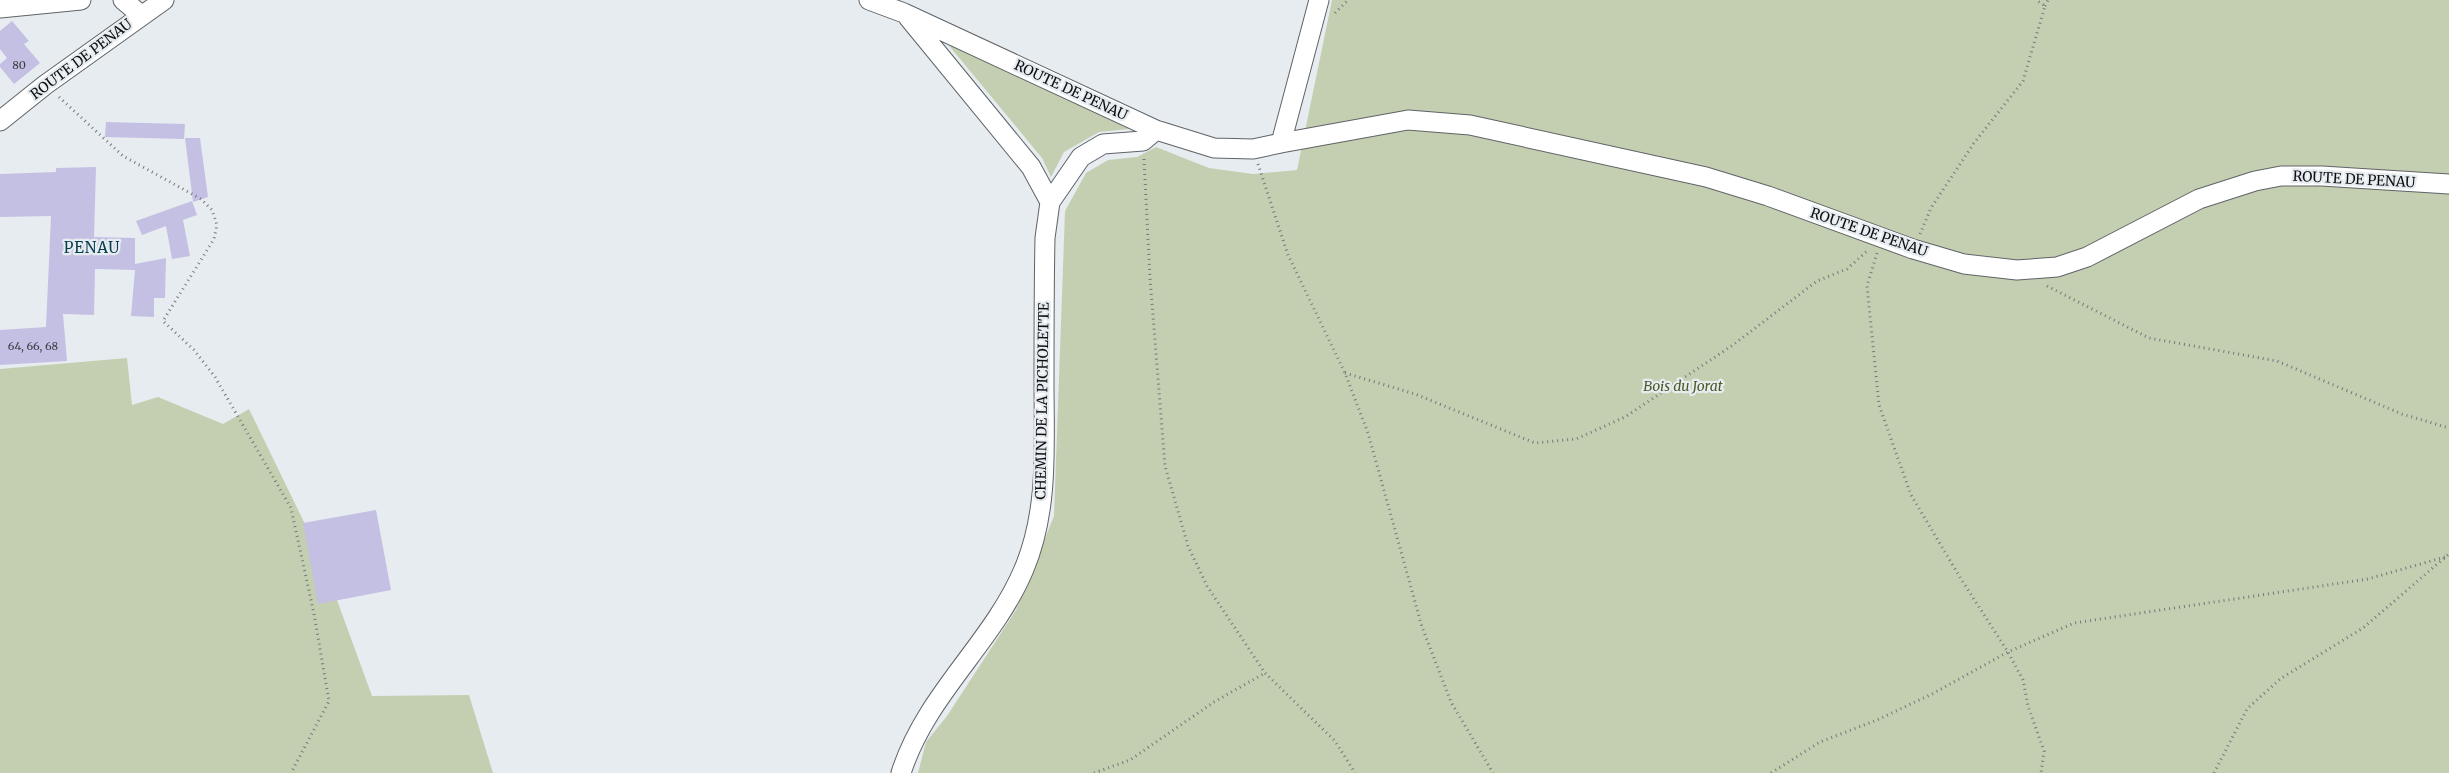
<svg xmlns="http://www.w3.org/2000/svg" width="2449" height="773" viewBox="0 0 2449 773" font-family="Merriweather,serif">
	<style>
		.green { fill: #c4cfb1 }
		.building { fill: #c4c0e3 }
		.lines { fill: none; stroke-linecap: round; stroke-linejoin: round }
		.minor-casing { stroke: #5f6367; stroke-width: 21 }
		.path { stroke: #75787c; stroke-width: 3; stroke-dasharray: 1 4; stroke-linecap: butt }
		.minor { stroke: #fff; stroke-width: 19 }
		.labels { text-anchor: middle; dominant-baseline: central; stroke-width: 4.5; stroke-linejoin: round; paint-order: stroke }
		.number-label { font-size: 11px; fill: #3b3a45 }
		.street-label { font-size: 14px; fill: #0d0e10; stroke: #e7ecf1 }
		.park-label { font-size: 14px; font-style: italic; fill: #4a5b26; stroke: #e7ecf1 }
		.neighbourhood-label { font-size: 15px; letter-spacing: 1px; fill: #063b4d; stroke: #e7ecf1 }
	</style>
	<rect width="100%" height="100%" fill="#e7ecf1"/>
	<path class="green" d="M1332,0H2449V773H918L926,742L947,716L1016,610L1054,516L1065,211L1086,173L1108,160L1137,157L1156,147L1209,168L1253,174L1297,170Z
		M946,42L1129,129L1099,132L1064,152L1051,177L1042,158Z
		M127,358L132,405L158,397L223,424L249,409L322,559L372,696L469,695L493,773H0V369Z"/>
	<path class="building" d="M12,21L29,41L24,44L40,63L14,84L0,67V64L7,58L0,49V31Z
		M106,122L185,124L184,139L105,137Z
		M185,138H200L208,197L193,202Z
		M96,167L94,237L135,238V268V264L166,258L165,298H154V317L131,316L135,270L95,269L94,315L63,314L67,361L0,365V330L46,327L51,216L0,217V174L56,172V168Z
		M192,201L197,215L183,220L190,256L172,259L166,226L142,235L136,221Z
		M376,510L391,590L318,604L303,523Z"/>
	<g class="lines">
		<g class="minor-casing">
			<path id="minor" d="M123,0L141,15
				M869,0L904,13L1156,130L1214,148L1253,149L1281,143L1319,0
				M0,8L81,0
				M908,17L1031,167L1050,202
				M0,121L45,85L164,0
				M1281,143L1408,120L1470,125L1706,177L1768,196L1913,249L1964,264L2017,270L2057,267L2087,257L2199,199L2255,181L2281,176H2322L2449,184
				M901,773C926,694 993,643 1024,569C1049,510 1044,445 1044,382C1044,334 1044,286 1045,238L1050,202L1081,157L1103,144L1143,141L1156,130"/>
		</g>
		<path class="path" d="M2045,6L2048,0
			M1335,13L1348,0
			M59,97L123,156L201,199L212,210L217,225L214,239L163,321L194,350L215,377L291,508L314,614L329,701L291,773
			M1144,159L1150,278L1165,466L1188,546L1207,586L1265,673L1335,741L1355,773
			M1258,164L1288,255L1345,373L1368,433L1422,627L1451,702L1493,773
			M1920,234L1931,208L1974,143L2023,81L2045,6L2036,0
			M1877,253L1867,286L1879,405L1911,495L1961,579L2008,652L2023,680L2028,706L2044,751L2041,773
			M2047,286L2149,338L2277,361L2402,414L2449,428
			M1345,373L1415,394L1535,443L1576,439L1625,417L1733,345L1817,281L1847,269L1867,251
			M1094,773L1130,760L1214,702L1265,673
			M1771,773L1820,742L1877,720L1932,694L2008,652L2074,623L2368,579L2445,557
			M2214,773L2247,709L2280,679L2363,628L2449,554"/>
		<use href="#minor" class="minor"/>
	</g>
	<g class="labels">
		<g class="number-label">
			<text x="19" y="65">80</text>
			<text x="33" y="346">64, 66, 68</text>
		</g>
		<g class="street-label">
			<text transform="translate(81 59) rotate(-37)">ROUTE DE PENAU</text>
			<text transform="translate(1071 90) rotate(25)">ROUTE DE PENAU</text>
			<text transform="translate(2354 179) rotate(3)">ROUTE DE PENAU</text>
			<text transform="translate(1869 232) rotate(19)">ROUTE DE PENAU</text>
			<text transform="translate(1042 401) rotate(-89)">CHEMIN DE LA PICHOLETTE</text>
		</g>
		<g class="park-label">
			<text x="1683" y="386">Bois du Jorat</text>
		</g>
		<g class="neighbourhood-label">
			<text x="92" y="247">PENAU</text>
		</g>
	</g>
</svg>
